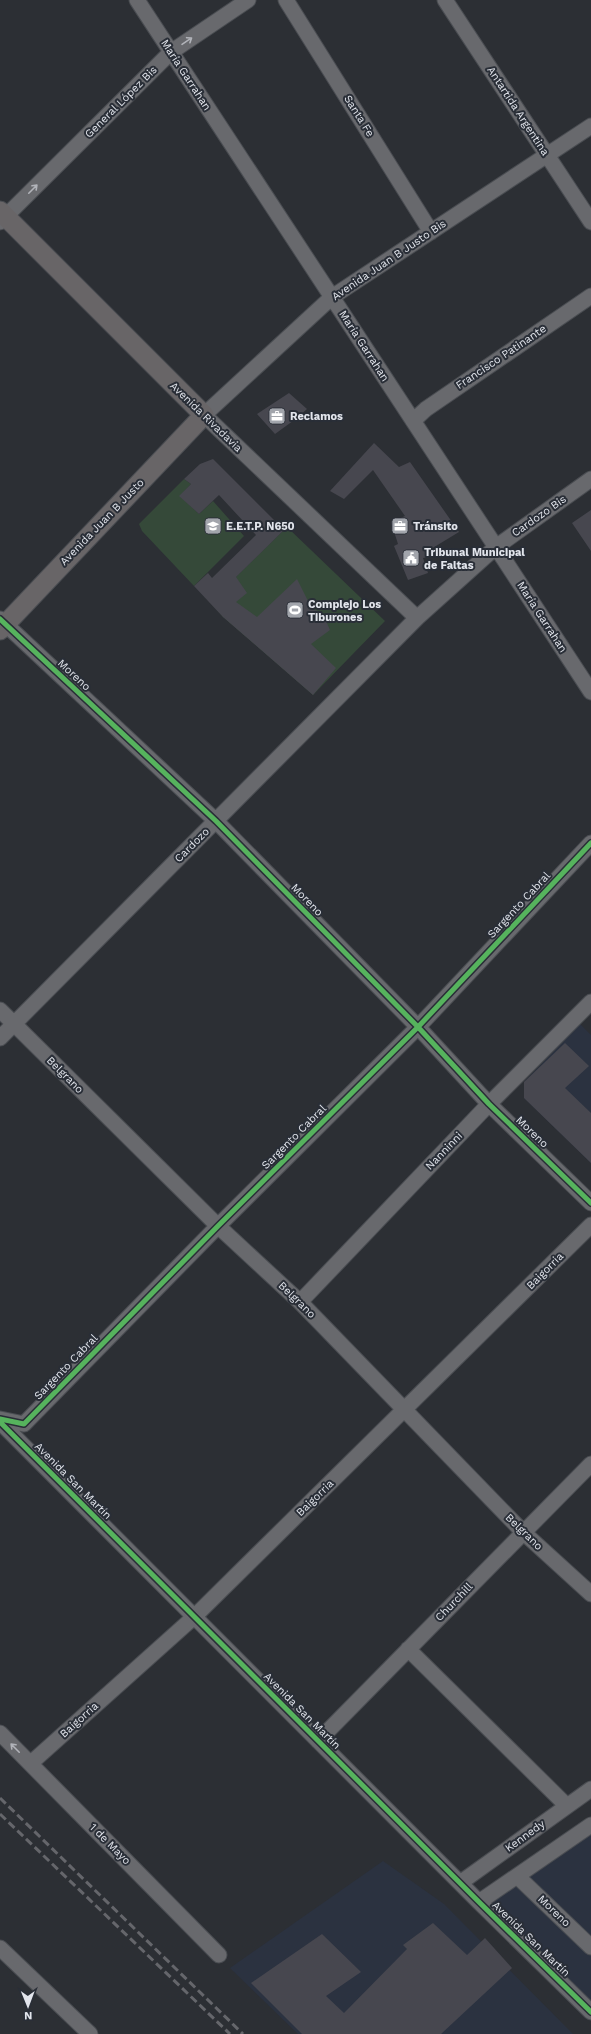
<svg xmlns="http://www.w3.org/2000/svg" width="591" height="2034" viewBox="0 0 591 2034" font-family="'Work Sans',sans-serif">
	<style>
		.built { fill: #2b3240 }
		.green { fill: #354939 }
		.building { fill: #47474f }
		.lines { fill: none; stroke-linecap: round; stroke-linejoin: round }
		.minor-casing { stroke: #4a4d52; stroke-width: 17 }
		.major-casing { stroke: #4a4d52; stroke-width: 21 }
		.minor { stroke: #68696d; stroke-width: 15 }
		.major { stroke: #686567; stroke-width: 19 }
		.rail { stroke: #65666b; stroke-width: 3; stroke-dasharray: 8 4; stroke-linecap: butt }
		.cycleway-casing { stroke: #292e37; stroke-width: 8 }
		.cycleway { stroke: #56b35d; stroke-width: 5 }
		.oneway { stroke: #b1b3b9 }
		.labels { text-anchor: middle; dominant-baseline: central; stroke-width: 4; stroke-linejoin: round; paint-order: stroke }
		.street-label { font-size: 11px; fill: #e2e5ec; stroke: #292e37 }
		.poi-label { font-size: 11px; font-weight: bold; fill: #e2e5ec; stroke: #292e37; text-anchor: start }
	</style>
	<rect width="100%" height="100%" fill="#2c2f34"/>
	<path class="built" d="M580,1024L591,1035V1163L524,1098V1082Z
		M591,1825V2012L479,1902Z
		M383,1861L444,1904L573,2034H298L230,1968Z"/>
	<path class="green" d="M184,479L191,484L180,496L199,514L213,501L244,536L194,586L142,531L139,524Z
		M287,527L385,621L313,695L223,617L210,602Z"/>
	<path class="building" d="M289,393L307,409L297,418L275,434L257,414Z
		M374,443L399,467L410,462L459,532L426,552L428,557L423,558L428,573L408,580L394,546L398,544L391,522L405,516L373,470L344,499L330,491Z
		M213,459L284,530L236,577L247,593L236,602L257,617L297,579L312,609L322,612L330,630L311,644L336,668L313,695L223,617L194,586L208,573L212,578L256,535L219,495L199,514L179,496L191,484L184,479L200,464Z
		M591,510V551L572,523Z
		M565,1043L589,1066L565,1088L591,1113V1163L524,1098V1082Z
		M433,1923L467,1955L485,1938L512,1968L441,2034H302L251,1983L322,1934L361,1972L326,1996L344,2013L407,1949L403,1945Z"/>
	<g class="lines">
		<g class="minor-casing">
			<path id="minor" d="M137,0L591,692
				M286,0L431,232
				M445,0L591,222
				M0,222L171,52L248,0
				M413,421L426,409L591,296
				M417,618L204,415L332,297L591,126
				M0,619L216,821L418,1027L489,1104L591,1203
				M0,1010L218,1226L300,1302L523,1532L591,1594
				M0,1038L417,618L496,547L591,479
				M300,1302L489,1104L591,1002
				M0,1419L24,1424L218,1226L418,1027L591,843
				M0,1422L479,1902L591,2012
				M408,1649L567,1806
				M0,1733L219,1955
				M318,1741L591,1464
				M31,1763L194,1617L591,1225
				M517,1876L591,1947
				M460,1883L591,1789
				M479,1902L591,1825
				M0,1948L90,2034"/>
		</g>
		<g class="major-casing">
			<path id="major" d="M0,211L204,415L0,630"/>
		</g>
		<use href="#minor" class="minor"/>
		<use href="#major" class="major"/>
		<path class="rail" d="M0,1798L243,2034
			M0,1814L230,2034"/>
		<g class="cycleway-casing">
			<path id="cycleway" d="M0,619L216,821L418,1027L489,1104L591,1203
				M0,1419L24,1424L218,1226L418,1027L591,843
				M0,1422L479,1902L591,2012"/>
		</g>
		<use href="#cycleway" class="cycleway"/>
	</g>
	<defs><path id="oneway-shaft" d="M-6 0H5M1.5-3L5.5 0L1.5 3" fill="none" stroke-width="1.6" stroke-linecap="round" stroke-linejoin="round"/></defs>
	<g class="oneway">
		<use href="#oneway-shaft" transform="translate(187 41) rotate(-34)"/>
		<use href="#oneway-shaft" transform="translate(33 189) rotate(-45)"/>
		<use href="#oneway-shaft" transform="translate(15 1748) rotate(-135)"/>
	</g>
	<defs>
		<g id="office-square" transform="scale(0.9)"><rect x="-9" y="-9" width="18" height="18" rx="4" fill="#a2a5ac" stroke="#292e37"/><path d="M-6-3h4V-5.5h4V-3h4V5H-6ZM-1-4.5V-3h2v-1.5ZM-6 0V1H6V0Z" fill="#fff"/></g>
		<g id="school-square" transform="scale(0.9)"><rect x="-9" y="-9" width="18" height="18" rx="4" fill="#a2a5ac" stroke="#292e37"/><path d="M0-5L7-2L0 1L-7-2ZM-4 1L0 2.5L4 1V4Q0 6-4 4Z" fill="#fff"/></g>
		<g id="civic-square" transform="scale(0.9)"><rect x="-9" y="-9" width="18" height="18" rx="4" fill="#a2a5ac" stroke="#292e37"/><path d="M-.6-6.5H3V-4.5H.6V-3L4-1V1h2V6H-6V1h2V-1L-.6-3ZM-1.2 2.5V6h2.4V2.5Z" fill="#fff"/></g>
		<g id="stadium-square" transform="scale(0.9)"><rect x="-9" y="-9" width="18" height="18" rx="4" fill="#a2a5ac" stroke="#292e37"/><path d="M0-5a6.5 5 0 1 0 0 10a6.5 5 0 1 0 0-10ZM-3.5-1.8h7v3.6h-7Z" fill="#fff"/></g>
	</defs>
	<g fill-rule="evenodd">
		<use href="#office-square" x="277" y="416"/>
		<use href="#school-square" x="213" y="526"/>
		<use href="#office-square" x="400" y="526"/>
		<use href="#civic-square" x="411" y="558"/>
		<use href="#stadium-square" x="295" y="610"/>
	</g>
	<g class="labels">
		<g class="street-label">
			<text transform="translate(186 75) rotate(57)">María Garrahan</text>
			<text transform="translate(121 102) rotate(-45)">General López Bis</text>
			<text transform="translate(518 111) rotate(57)">Antartida Argentina</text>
			<text transform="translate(359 116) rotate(58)">Santa Fe</text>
			<text transform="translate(389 260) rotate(-34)">Avenida Juan B Justo Bis</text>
			<text transform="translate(364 346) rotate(57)">María Garrahan</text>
			<text transform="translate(501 357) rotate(-34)">Francisco Patinante</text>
			<text transform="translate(206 417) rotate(44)">Avenida Rivadavia</text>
			<text transform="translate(539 516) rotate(-35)">Cardozo Bis</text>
			<text transform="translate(102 522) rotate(-46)">Avenida Juan B Justo</text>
			<text transform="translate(542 617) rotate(57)">María Garrahan</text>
			<text transform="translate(74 675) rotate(43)">Moreno</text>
			<text transform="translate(192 845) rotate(-45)">Cardozo</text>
			<text transform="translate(307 900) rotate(46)">Moreno</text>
			<text transform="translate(519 905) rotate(-47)">Sargento Cabral</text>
			<text transform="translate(65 1075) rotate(45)">Belgrano</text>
			<text transform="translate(532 1132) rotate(44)">Moreno</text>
			<text transform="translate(294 1137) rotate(-45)">Sargento Cabral</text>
			<text transform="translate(444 1151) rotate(-46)">Nanninni</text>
			<text transform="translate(545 1271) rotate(-45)">Baigorria</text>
			<text transform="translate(297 1300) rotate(44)">Belgrano</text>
			<text transform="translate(66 1367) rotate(-46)">Sargento Cabral</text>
			<text transform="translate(73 1481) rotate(45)">Avenida San Martín</text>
			<text transform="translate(315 1498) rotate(-44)">Baigorria</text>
			<text transform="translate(524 1532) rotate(44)">Belgrano</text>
			<text transform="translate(454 1602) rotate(-46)">Churchill</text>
			<text transform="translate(302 1711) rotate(45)">Avenida San Martín</text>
			<text transform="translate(79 1720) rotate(-42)">Baigorria</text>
			<text transform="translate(525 1836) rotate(-36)">Kennedy</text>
			<text transform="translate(110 1844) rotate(45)">1 de Mayo</text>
			<text transform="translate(554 1911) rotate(44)">Moreno</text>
			<text transform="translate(531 1939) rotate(44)">Avenida San Martín</text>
		</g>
		<g class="poi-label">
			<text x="290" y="416">Reclamos</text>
			<text x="226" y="526">E.E.T.P. N650</text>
			<text x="413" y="526">Tránsito</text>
			<text x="424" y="552">Tribunal Municipal<tspan x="424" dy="13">de Faltas</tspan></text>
			<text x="308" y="604">Complejo Los<tspan x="308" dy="13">Tiburones</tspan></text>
		</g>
	</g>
	<g transform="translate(28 2006) rotate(179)" stroke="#292e37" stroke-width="3" paint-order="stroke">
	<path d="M0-3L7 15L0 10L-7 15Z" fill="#e2e5ec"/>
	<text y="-6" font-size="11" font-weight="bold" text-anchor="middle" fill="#e2e5ec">N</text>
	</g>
</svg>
